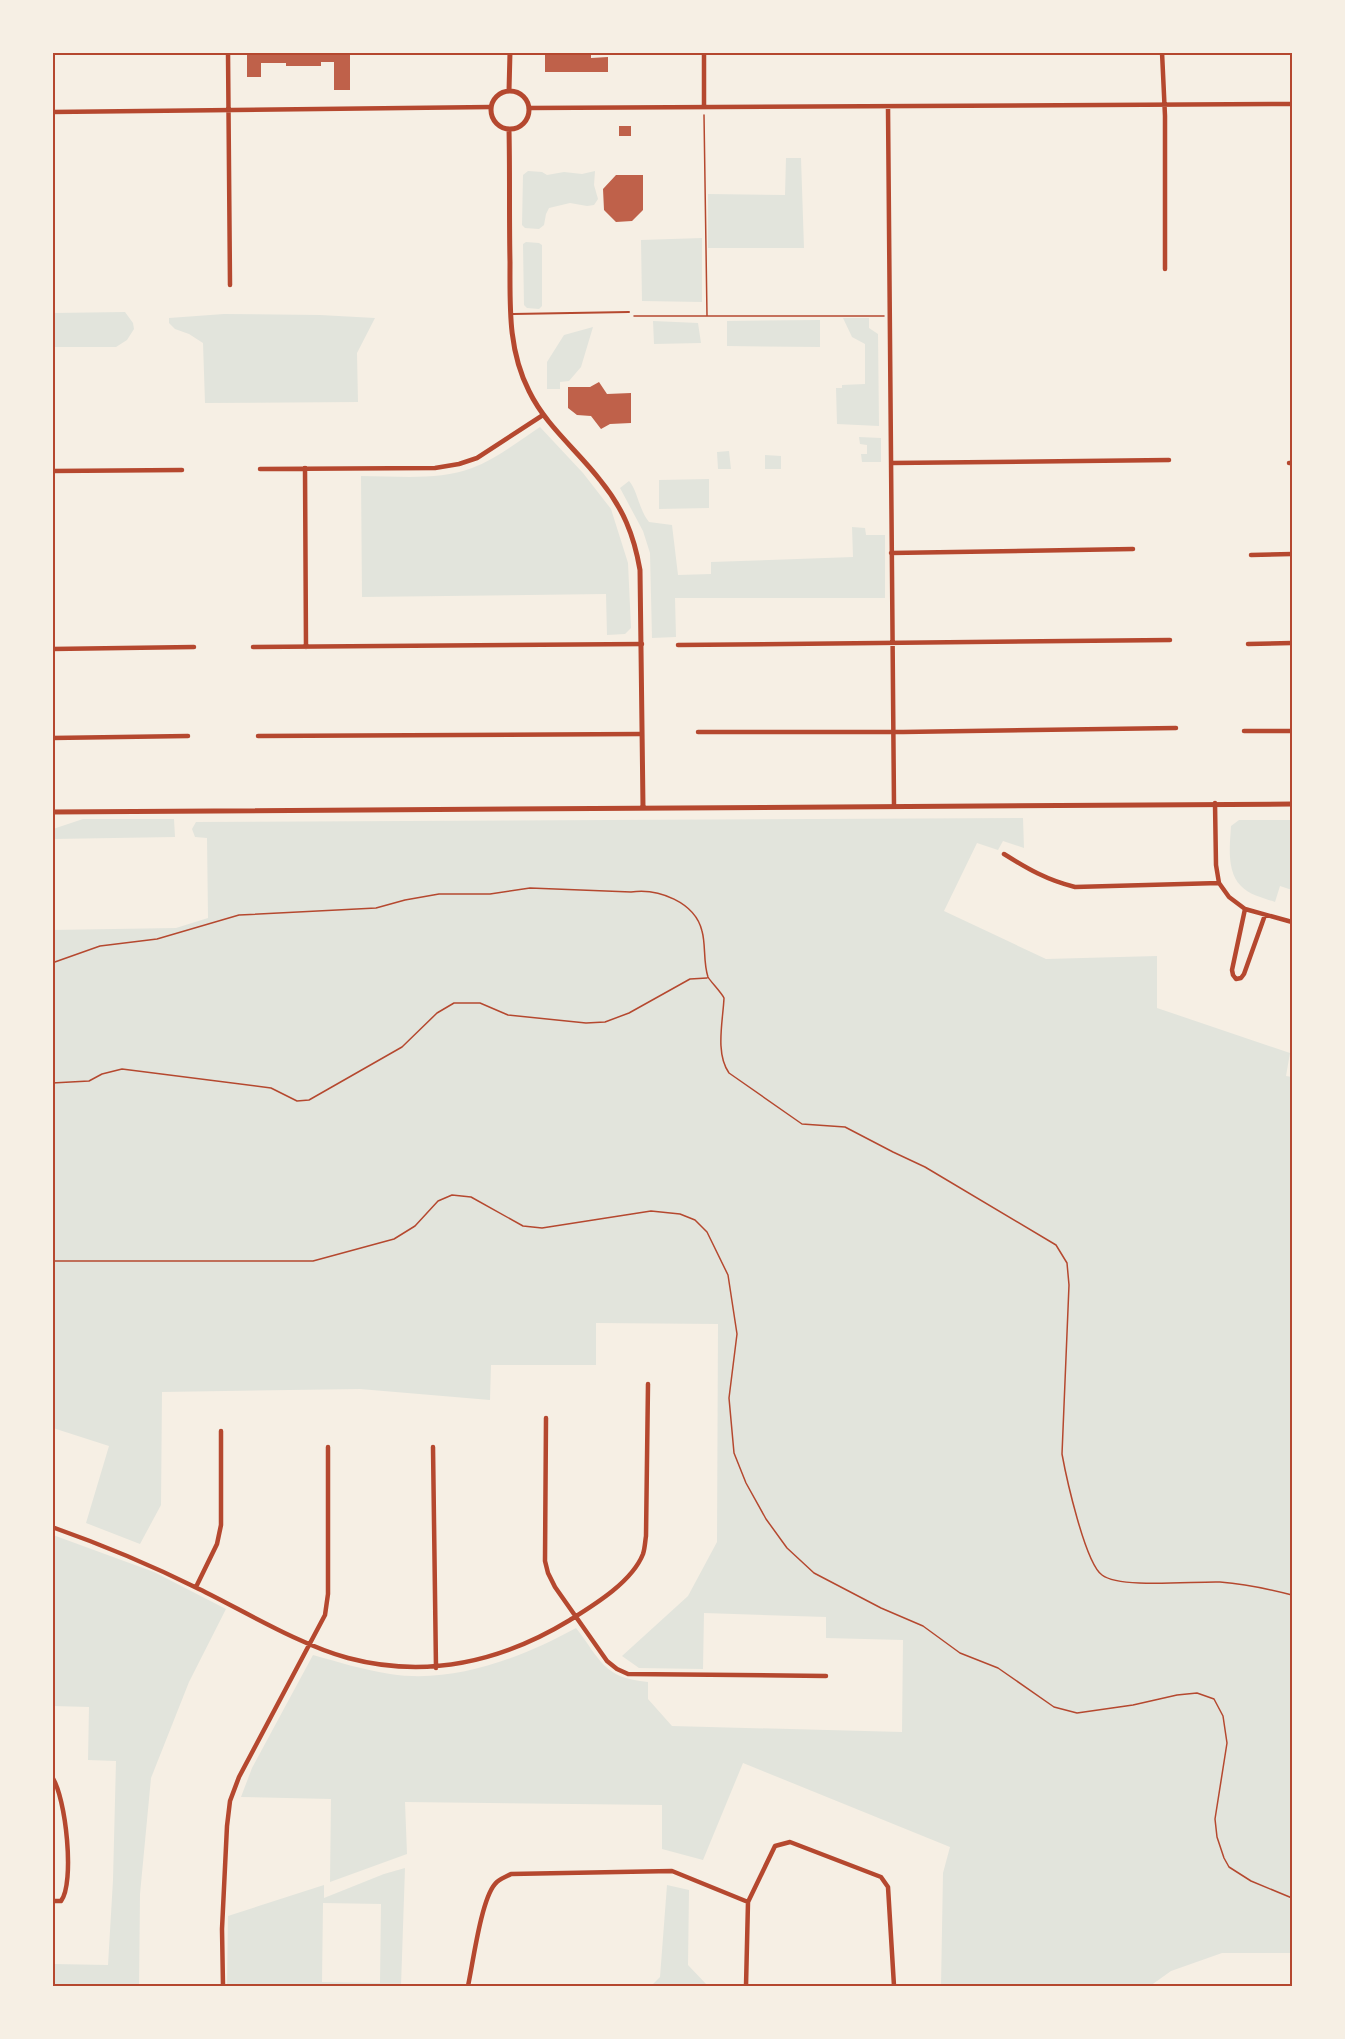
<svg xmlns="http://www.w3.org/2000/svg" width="1345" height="2039" viewBox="0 0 1345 2039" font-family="'Times New Roman',serif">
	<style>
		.green { fill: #e2e4dc; fill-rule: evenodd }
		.building { fill: #bf614a }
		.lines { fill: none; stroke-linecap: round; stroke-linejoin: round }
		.path { stroke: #b5482f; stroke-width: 1.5 }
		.service { stroke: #b5482f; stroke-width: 2 }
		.minor { stroke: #b5482f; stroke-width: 4.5 }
		.tertiary { stroke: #b5482f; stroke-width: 5 }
		.neatline { fill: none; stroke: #b5482f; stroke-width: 2 }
	</style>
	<rect width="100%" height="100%" fill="#f6efe4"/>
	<path class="green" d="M786,158H801L804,248H708V194L785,195Z
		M528,171L542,172L547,175L564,172L582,174L595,171L594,185L598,199L594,205L587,206L570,203L549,208L546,214L544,225L539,229L525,228L522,225L523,175Z
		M702,238V302L642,301L641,240Z
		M526,242L539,243L542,245V306L539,309L527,308L524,305L523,244Z
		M125,312L133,323L134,329L127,340L116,347H53V313Z
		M224,314L320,315L375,318L357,353L358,402L205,403L203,343L189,334L175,329L169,323V318Z
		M843,318H869V328L878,334L879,426L837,424L836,388H842V385L865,384V344L852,337Z
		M820,320V347L727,346V321Z
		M653,321L698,323L701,343L654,344Z
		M593,327L581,367L569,381L560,382V389H547V362L564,335Z
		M540,427L583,473L611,509L628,563L631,628L625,634L607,635L606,594L362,597L361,476C397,476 438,481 472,468C496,459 519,441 540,427Z
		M859,437L881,438V462H862L861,454H867V445L860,444Z
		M729,451L731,469H718L717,452Z
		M765,455L781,456V469H765Z
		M709,479V508L659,509V480Z
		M629,481C637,489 639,510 649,522L672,525L678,575L711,574V562L853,557L852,527L865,528L866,535H885V598H675L676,637L652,638L650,553L643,531L620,488Z
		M1023,818L1024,848L1003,841L998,850L977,843L944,911L1046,959L1157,956V1008L1290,1053L1286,1076L1292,1077V1953H1222L1171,1971L1150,1986H941L943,1873L950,1847L743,1763L703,1860L662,1849V1805L405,1802L407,1854L330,1882L331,1799L241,1797L252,1768L313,1655C338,1662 364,1670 390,1674C454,1684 521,1658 576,1628C601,1660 603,1678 648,1682V1699L672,1726L902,1732L903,1640L826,1638V1617L704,1613L703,1669L639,1668L622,1656L688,1596L717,1542L718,1324L596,1323V1365H491L490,1400L360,1389L162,1392L161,1505L140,1544L86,1523L109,1446L53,1428L52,930L176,928L208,918L207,838L195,837L192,829L196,822Z
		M83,819H174L175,837L53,839V829Z
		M1239,820H1292V890L1280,886L1275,902C1264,898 1249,895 1241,886C1226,871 1230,844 1231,826Z
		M53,1535L154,1572L226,1609L189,1682L151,1778L140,1894L139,1986H53V1964L108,1965L113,1880L116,1761L88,1760L89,1707L53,1706Z
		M405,1868L401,1986H227L228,1916L324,1885V1898L384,1874ZM323,1903L381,1904L380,1983L322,1982Z
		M667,1885L689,1890L688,1965L707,1985L733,1986H651L660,1977Z"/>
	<path class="building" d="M247,52H350V90H334V62H321V66H286V63H261V77H247Z
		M545,52H591V58L608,57V72H545Z
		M619,126H631V136H619Z
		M616,175H643V210L632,221L616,222L604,210L603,189Z
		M599,382L607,394L631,393V423L610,424L601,429L591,416L577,415L568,408V387H590Z"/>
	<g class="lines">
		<path class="path" d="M704,115L707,315
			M634,316H884
			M52,963L100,946L157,939L239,915L376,908L405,900L439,894H490L530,888L631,892C658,888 695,902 702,931C706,945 703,962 708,977C710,981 721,992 724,998C723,1021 715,1053 729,1073L802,1124L845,1127L893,1152L925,1167L1056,1245L1067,1263L1069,1285L1062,1454C1066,1476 1085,1563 1102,1575C1120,1589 1194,1581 1220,1582C1245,1584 1269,1589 1292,1595
			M52,1083L89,1081L102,1074L122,1069L271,1088L297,1101L309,1100L402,1047L437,1013L454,1003H480L508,1015L586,1023L605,1022L629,1013L690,979L707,978
			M52,1261H313L394,1239L415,1226L438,1201L452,1195L471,1197L523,1226L542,1228L651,1211L680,1214L695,1220L707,1232L728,1275L737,1334L729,1398L734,1453L746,1483L766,1519L787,1548L814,1573L881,1608L923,1626L960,1653L998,1668L1054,1707L1077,1713L1133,1705L1177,1695L1197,1693L1214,1699L1223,1716L1227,1743L1215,1819L1217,1837L1224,1858L1229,1867L1251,1881L1292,1898"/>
		<path class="service" d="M513,314L629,312"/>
		<path class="minor" d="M228,52L230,285
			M1162,52L1165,116V269
			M704,107V52
			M888,107L894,806
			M529,108L1292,104
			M52,112L491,107
			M891,463L1169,460
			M1289,463H1292
			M305,468L306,647
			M260,469L435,468L459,464L477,458L543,415
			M52,471L182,470
			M891,553L1133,549
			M1251,555L1292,554
			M1248,644L1292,643
			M678,645L1170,640
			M253,647L642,644
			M52,649L194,647
			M1244,731H1292
			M698,732H903L1176,728
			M258,736L641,734
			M52,738L188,736
			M1215,803L1216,865L1219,883L1229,897L1245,909L1292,922
			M1004,854C1028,869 1047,880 1075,887L1219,883
			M1245,909L1232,970L1233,975L1236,979L1241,978L1244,974L1265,915
			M546,1418L545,1561L548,1573L555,1587L607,1661L617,1669L628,1674L826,1676
			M433,1447L436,1668
			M52,1527C103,1545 151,1565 199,1589C244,1611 300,1645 348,1658C427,1679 501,1662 570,1620C594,1605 632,1582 643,1554C645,1548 645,1542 646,1536L648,1384
			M196,1587L217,1544L221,1525V1431
			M52,1777C66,1797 75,1883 61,1901H52
			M223,1986L222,1929L227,1826L230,1801L239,1777L325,1615L328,1594V1447
			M468,1986C473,1963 481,1900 495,1884C499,1879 506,1877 511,1874L672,1871L748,1902
			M746,1986L748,1902L775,1846L790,1842L881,1877L888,1887L894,1986"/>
		<path class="tertiary" d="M491 110a19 19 0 1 1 38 0a19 19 0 1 1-38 0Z
			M509,91L510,52
			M509,129C510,173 509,218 510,262C510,307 508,350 529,391C546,426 577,450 600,480C623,508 634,535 640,570L643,807
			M52,812L1292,804"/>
	</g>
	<rect width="1345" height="2039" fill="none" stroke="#f6efe4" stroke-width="108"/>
	<rect x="54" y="54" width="1237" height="1931" class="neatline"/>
</svg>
